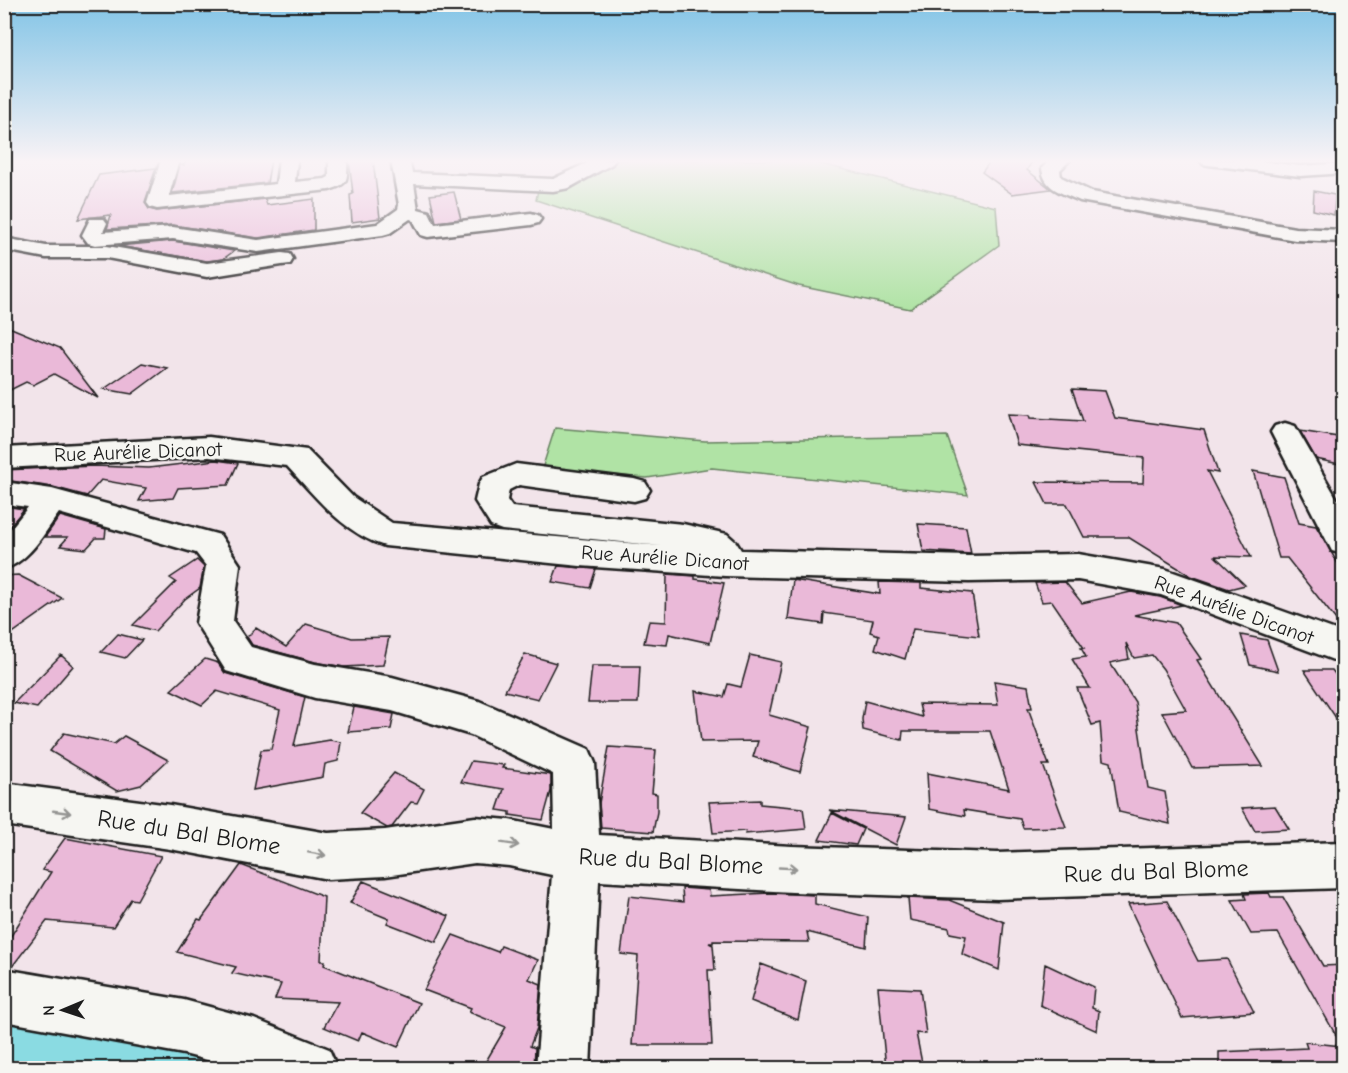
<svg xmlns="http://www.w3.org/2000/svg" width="1348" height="1073" viewBox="0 0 1348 1073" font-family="'Comic Neue',sans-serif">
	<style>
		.green { fill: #b0e3a5; stroke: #668060; stroke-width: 1.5 }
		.water { fill: #8adbe2; stroke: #5e8f93; stroke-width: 1.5 }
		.building { fill: #eab9d8; stroke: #1c1c1c; stroke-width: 1.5 }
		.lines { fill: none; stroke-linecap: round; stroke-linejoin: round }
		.minor-casing { stroke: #1c1c1c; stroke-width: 5 }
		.minor { fill: #f6f6f2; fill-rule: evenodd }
		.oneway { stroke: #949492 }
		.labels { text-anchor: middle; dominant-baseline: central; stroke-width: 5; stroke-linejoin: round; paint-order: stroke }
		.street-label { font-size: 20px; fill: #1c1c1c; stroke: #f6f6f2 }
		.near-street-label { font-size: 24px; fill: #1c1c1c; stroke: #f6f6f2 }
	</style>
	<rect width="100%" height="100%" fill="#f2e4ea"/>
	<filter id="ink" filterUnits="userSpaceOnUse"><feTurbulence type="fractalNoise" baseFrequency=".0167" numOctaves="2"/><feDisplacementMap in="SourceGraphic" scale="12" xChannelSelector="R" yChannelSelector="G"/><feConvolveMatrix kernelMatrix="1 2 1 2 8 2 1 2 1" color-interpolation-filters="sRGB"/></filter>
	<g filter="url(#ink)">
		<path class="green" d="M606,160H805L996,207L999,245L910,309L799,286L536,200L539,185L562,184Z
			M555,428L705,441L947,436L968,495L712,468L647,478L542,469Z"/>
		<path class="water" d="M4,1012L256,1060L285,1068H5Z"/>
		<path class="building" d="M186,160H271L267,183L172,193L180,165H184Z
			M349,160H373L380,218L352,222L350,195L353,194Z
			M991,160H1033L1027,170L1051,189L1012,194L982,172Z
			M156,168L145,202L149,209L157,211L265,199L267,205L314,199V230L258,238L173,225L107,229L111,215L78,219L99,175Z
			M1314,191L1335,195L1334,215L1313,210Z
			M454,192L461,219L436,222L430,195Z
			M173,241L234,251L223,259L207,261L118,246Z
			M4,325L60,348L98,398L54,374L33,385L26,382L4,393Z
			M142,363L167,368L132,394L104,389Z
			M1072,389L1105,391L1115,418L1204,430L1218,473L1207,471L1251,557L1215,556L1245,585L1229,589L1191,576L1128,537H1084L1067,504H1047L1036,482L1143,483L1144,458L1017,445L1008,414L1030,415L1031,418L1083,421Z
			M1300,431L1344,438V465L1316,459Z
			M216,460L238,463L228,485L178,488L173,498L139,501L146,488L101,480L87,496L53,487L4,480V470L94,466L149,468Z
			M1253,471L1284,477L1299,523L1316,526L1344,574V630L1287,558H1279Z
			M4,506L24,509L4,533Z
			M60,516L106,529L105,538H96L86,549L60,546L68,537H45Z
			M918,524L966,527L971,554L923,551Z
			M197,560L204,567L200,588L185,599L155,631L133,625L176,582L170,578Z
			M558,566L596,569L590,588L552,582Z
			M667,574L695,576V579L724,583L710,643L669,634L667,645L644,643L649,621L666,622Z
			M18,575L62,598L4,639V576Z
			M793,580L880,594L879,582L921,583V588L972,593L979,636L913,629L905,659L875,649L879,635L870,632L873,620L824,613L823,624L788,619Z
			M1065,582L1082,603L1131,592L1160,597L1182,605L1134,615L1176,623L1201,659L1197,660L1263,766L1192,768L1162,712L1186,710L1163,669L1152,655L1134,658L1126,643L1129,659L1110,663L1135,702L1148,788L1165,792L1170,824L1119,812L1111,762L1103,760L1100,723L1092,725L1077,688H1090L1072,659L1086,657L1081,648H1084L1052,601L1042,602L1035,583Z
			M306,624L352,638L389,637L383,665L344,667L315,662L252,645L247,637L256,628L286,647Z
			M118,634L142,640L125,658L101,652Z
			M1241,635L1267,640L1278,671L1250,665Z
			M525,654L556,663L538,699L505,691Z
			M61,655L73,666L37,708L14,703Z
			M750,655L781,662L769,715L811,727L800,772L753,757L758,741L701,742L695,691L724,697L728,684L741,687Z
			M205,659L218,663L225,673L305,697L294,746L330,740L341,742L338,761L325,764L323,777L253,790L261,750L271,749L280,710L217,691L202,705L171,690Z
			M592,666H640L638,703H588Z
			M1304,670H1332L1344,686V730Z
			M994,681L1028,686L1032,708H1028L1049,765H1043L1066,827L1023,828L1020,819L964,810L965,816L929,809L927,773L1009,789L990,731H903L902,740L863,730L862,719L865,701L922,717L919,704L998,705Z
			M354,707L394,714L391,729L348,732Z
			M64,733L114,744L124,736L168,760L141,785L117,791L50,751Z
			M609,747L656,750L652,793L657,794V812L653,832L601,828L599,803Z
			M471,761L504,765L502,768L551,775V791L543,820L510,815V812L497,810L504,789L461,782Z
			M394,773L424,789L417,803L411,802L392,827L387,828L360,813Z
			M760,800V804L803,808L806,829L745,834L746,831L713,833L709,802Z
			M1275,806L1289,829L1255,831L1242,808Z
			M829,810L906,817L896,845Z
			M832,813L863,829L856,845L819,840Z
			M65,838L161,856L137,900L131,899L113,927L47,921L11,968L4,967V947L51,872L42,870Z
			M241,865L324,897L321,961H325L324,965L419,1003L398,1047L362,1032L358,1041L324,1027L338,1002L275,999L281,984L232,973L236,967L177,952L198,919L201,920Z
			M363,881L449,916L436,942L387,923L389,919L350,903Z
			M682,888L709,890L710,896L769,893L815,895V904L868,917L866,947L807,932L809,942L713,941V943H709L713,945L715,970H708L712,1045H632L638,956L621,954L629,896L683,902Z
			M1269,893L1271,897H1283L1323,966L1344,965V1068H1219V1052L1307,1048L1305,1042L1342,1046L1278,933L1251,934L1232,900L1246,899L1244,894Z
			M908,898L949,900L1004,922L999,970L962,954L966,936L950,933L949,928L910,920Z
			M1167,901L1198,961L1227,959L1254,1012L1182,1018L1128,904Z
			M453,935L498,952L501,946L538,960L529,979L541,984L537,1028L530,1046L535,1048L534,1068H482L506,1027L469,1012L471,1008L424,990Z
			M761,964L806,981L798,1020L751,1001Z
			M1045,964L1094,987L1092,1008L1099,1011L1097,1031L1040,1005Z
			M878,987L920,989L926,1034L916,1033L923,1068H886Z"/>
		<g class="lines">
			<g class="minor-casing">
				<path id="minor" d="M161,160H179L169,196L276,184L279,160H297L295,182L325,179L329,177V160H347C347,179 350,184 329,190L157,209L150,207L147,203Z
					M391,160H409L412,173L553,179L593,160H615L612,164L569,188L553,191L414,184L418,209L429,212L435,224L531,213L538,215L541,219L538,223L531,225L428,237L421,235L413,220L410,219L390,233L383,235L258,252L173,239L95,245L88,243L82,235L90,219H104L107,223L103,232L173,227L258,240L377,224L398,209L399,205Z
					M1050,160H1070L1060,170L1061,177L1092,192L1295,228L1344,230V242L1295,240L1080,201C1063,193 1044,190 1042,168Z
					M1200,160H1252L1300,166L1344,163V173L1300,176L1209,165L1203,164Z
					M4,238L46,246H107L207,263L282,253L290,254L293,259L290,264L282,265L207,277L107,258H46L4,250Z
					M1285,423L1295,426L1344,511V554L1332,551L1271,432L1275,426Z
					M209,437L307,450L353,497L392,523L662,546L502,530L491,526L475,501L479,484L483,477L516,464L634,479L645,482L650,490L645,498L634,501L519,485L509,490L507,500L512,507L683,524L727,534L736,542L741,550L969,556L1078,554L1165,569L1344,633V664L1161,595L1078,580L969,582L725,576L580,566L385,546C344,534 315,496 287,466L209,457L4,468V448Z
					M4,482L52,489L220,535L240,565L233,621L251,647L315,664L392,677L479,701L589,749L595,763L599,835L792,846L997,853L1344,842V888L997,899L792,892L599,881L590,1068H536L552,875L509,866L475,863L385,876L328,879L170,849L4,825V783L170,805L328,833L385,830L475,817L509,820L554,829L553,774L471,735L392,711L315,698L226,671L196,623L206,566L196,553L59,513C44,533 30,561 4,569V537L28,507L4,504Z
					M4,969L184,1000L254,1019L329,1049L337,1068H238L184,1054L4,1021Z"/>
			</g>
			<use href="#minor" class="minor"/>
		</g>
		<defs><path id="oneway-shaft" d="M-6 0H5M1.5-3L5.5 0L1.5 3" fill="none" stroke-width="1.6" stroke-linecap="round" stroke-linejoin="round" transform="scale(1.5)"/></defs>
		<g class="oneway">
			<use href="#oneway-shaft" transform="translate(62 812) rotate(8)"/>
			<use href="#oneway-shaft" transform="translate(510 844) rotate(9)"/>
			<use href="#oneway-shaft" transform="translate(317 854) rotate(10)"/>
			<use href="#oneway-shaft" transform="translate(788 868) rotate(3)"/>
		</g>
	</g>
	<linearGradient id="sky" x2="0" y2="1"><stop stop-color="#82c4e6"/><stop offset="0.52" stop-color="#f9f3f6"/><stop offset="1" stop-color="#f9f3f6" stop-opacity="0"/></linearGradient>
	<rect width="1348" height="310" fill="url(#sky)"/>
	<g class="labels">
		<g class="street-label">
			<text transform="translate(138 452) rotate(-2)">Rue Aurélie Dicanot</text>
			<text transform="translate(665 558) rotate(4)">Rue Aurélie Dicanot</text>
			<text transform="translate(1234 610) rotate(20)">Rue Aurélie Dicanot</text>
		</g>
		<g class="near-street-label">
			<text transform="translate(189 832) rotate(9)">Rue du Bal Blome</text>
			<text transform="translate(671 861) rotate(3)">Rue du Bal Blome</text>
			<text transform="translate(1156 871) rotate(-2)">Rue du Bal Blome</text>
		</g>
	</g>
	<rect width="1348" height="1073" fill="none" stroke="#f6f6f2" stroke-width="24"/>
	<rect x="12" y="12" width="1324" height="1049" fill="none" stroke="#1c1c1c" stroke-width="2" filter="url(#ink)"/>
	<g transform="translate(63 1010) rotate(268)" stroke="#f6f6f2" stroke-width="4.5" paint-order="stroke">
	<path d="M0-4.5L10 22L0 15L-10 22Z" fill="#1c1c1c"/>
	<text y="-9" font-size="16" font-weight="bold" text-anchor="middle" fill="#1c1c1c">N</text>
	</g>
</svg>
